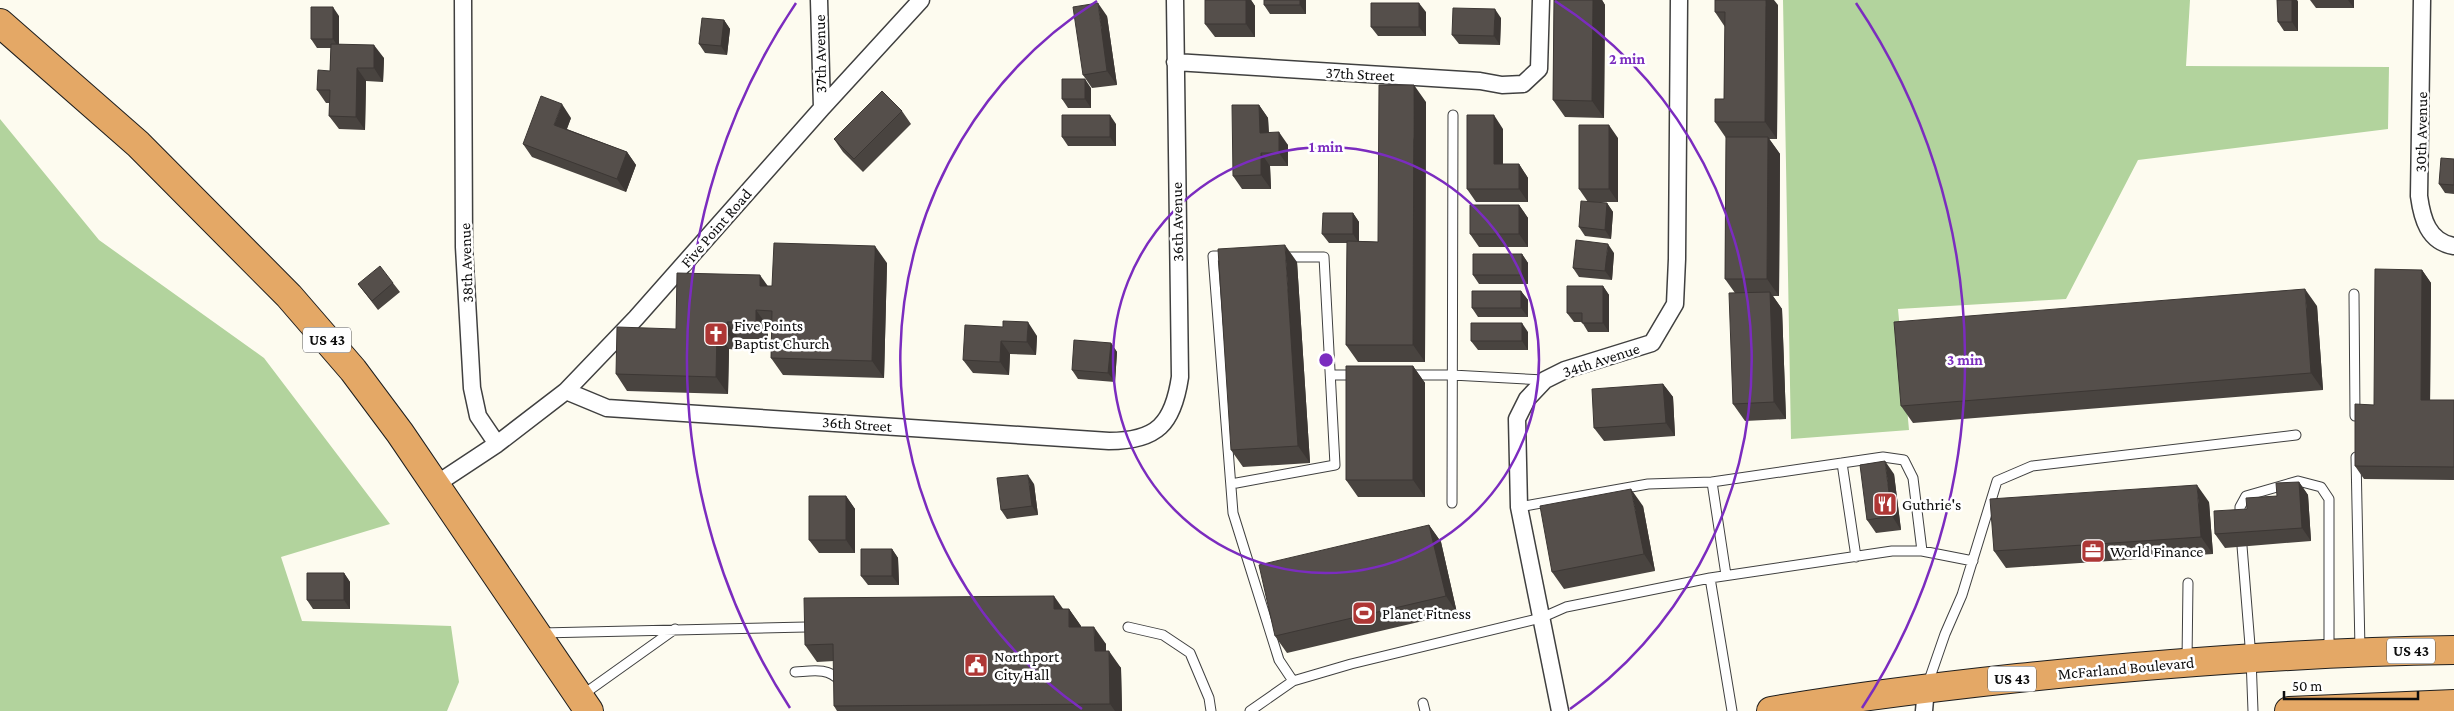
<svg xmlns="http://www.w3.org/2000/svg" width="2454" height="711" viewBox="0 0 2454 711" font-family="'Crimson Pro',serif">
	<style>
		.forest { fill: #b2d39d }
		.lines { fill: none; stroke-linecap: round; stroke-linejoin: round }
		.lane-casing { stroke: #404040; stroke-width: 11 }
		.street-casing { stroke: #404040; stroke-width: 19 }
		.highway-casing { stroke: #1e1e1e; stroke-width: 30 }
		.lane { stroke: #fff; stroke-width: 9 }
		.street { stroke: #fff; stroke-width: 16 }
		.highway { stroke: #e4a866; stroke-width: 28 }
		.wall { fill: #494440 }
		.shaded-wall { fill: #3c3734 }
		.building { fill: #554f4b; stroke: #3c3734 }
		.ring { fill: none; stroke: #7b2cbf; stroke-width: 2.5 }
		.labels { text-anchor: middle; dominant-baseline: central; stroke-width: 5; stroke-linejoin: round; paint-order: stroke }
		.shield { fill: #fff; stroke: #565656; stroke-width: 1 }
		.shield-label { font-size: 15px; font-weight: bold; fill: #0d0d0d }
		.street-label { font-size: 16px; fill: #0d0d0d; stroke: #fff }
		.poi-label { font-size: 16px; fill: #0d0d0d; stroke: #fff; text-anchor: start }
		.centre { fill: #7b2cbf; stroke: #fff; stroke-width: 2.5 }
		.ring-label { font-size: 15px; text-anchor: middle; font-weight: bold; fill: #7b2cbf; stroke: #fff; stroke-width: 5; stroke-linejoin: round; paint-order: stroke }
	</style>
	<rect width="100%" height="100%" fill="#fdfbef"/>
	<path class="forest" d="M1783,0H2190L2186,66L2389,67L2388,129L2138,160L2066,299L1898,309L1909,430L1791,439Z
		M0,119L99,240L264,358L390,524L281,557L302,621L451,626L459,682L447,711H0Z"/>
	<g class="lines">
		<g class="lane-casing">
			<path id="lane" d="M1230,256H1213L1233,513L1279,660L1293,681
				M2354,294L2355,416
				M1331,375H1357
				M1407,375H1452L1544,380
				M2356,457L2360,649
				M1842,463L1856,557
				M1712,482L1726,575
				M1231,484L1335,465L1324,257H1283
				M1452,503L1453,115
				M1519,507L1648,484L1712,482L1883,457L1904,460L1913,478L1922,551
				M2240,520V507L2246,496L2298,481L2321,487L2329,499V651
				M2242,546L2251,658L2253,711
				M1710,578L1732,711
				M1128,627L1163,635L1190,653L1209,698L1211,711
				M541,633L806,627
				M2187,660L2188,583
				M795,672C812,671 828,667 840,681
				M1927,686L1945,634L1962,595L1997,481L2032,466L2296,435
				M581,696L675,629
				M1423,703L1425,711
				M1250,711L1293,681L1351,664L1541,618L1566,607L1710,578L1892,551H1922L1973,561"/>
		</g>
		<g class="street-casing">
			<path id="street" d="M819,0L822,108
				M2422,0L2419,196C2422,218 2428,242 2454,246
				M1175,62L1480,81L1502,85L1523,84L1539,69L1541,0
				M566,391L607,408L1109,441C1157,441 1173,424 1180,377L1175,0
				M497,444L566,391L636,318L822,108L921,0
				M435,485L497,444L478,416L472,388L464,247L463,0
				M1560,711L1519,507L1517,419L1527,399L1545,380L1565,370L1652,343L1675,304L1677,259L1679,0
				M1924,711L1926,688"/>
		</g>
		<g class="highway-casing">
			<path id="highway" d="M0,23L138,144L289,296L353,370L400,433L589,711
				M1771,711C1853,697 1935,687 2018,678C2163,663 2308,652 2454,650
				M2289,711L2454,704"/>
		</g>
		<use href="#lane" class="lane"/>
		<use href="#street" class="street"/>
		<use href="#highway" class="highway"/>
	</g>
	<path class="wall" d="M1205,0H1251L1255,6V37H1215L1205,24Z
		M1306,0V14H1270L1264,5Z
		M1554,0H1602L1605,5L1604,118L1565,117L1553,100Z
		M2277,0H2297L2298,2V31H2284L2278,22Z
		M2310,0H2354V8H2316Z
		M1778,5L1777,139H1769L1780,154L1779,296H1773L1782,309L1786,419L1745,421L1733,404L1735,293L1725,279L1726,138L1715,122L1724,99L1725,27L1715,12Z
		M1426,12V36H1378L1371,27Z
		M339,16V44L384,58L383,82L366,81L365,130L339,129L329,116L330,103H326L317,90L330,71L331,48H317L311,39Z
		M1107,16L1117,85L1092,88L1083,75Z
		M1501,18L1500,45L1459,44L1452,35Z
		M724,20L730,29L727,55L705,53L699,44Z
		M1091,88V108H1068L1062,99Z
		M1426,102L1425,362H1358L1346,345L1347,243H1329L1322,234L1353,213L1359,222V241L1378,242Z
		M1259,105L1268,118L1269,132L1288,145V166H1270L1271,189H1242L1233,176Z
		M902,111L911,124L863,172L843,152L834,139Z
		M571,118L567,129L627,152L636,165L626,192L532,157L523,144Z
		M1116,124V146H1068L1062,137Z
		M1503,129V164H1519L1528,178V202H1476L1467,189Z
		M1618,138V202H1592L1607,203L1613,212L1611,239L1585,236L1579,227L1588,202L1579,189Z
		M2454,159V194L2445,193L2439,184Z
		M1519,205L1528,218V247H1479L1470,234Z
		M1614,253L1612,280L1579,277L1573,268Z
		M1522,254L1528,263V284H1479L1473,275Z
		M1297,262L1310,463L1243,467L1231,450Z
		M887,263L884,378L783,375L771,358L772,327H768V339H739V350L729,349L728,394L627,391L616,374L676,329L767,286H772Z
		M2422,270L2431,283L2430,400H2454V480L2364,479L2355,466L2374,405Z
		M393,283L400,292L378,310L358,284Z
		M1603,286L1609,295V332H1588L1582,322H1574L1567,313Z
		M1521,291L1528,300V317H1478L1472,308Z
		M2317,306L2323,390L1913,423L1901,406Z
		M1003,327L1037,336L1036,355L1010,354L1009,375L973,373L963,360Z
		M1528,332V350H1478L1471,341Z
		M1111,343L1117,352L1115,382L1078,379L1072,370Z
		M1413,366L1425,383V497H1358L1346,480Z
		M1663,384L1673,397L1675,436L1604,441L1594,428Z
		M1894,474L1901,530L1876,533L1867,520Z
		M2299,482L2308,495L2311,541L2225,548L2215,534L2247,509L2277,496Z
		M1034,484L1038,515L1007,519L1001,510Z
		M846,496L855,509V553H819L809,540Z
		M2209,502L2213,554L2006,568L1994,551Z
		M1643,506L1655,571L1564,589L1552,572Z
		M1429,525L1441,542L1457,613L1287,653L1275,636Z
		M892,549L898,558L899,585H868L861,576Z
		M344,573L350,582V609H313L307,600Z
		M1063,609H1069L1081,626V627L1106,644V651L1121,668L1122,711H837L834,706V661L817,662L805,645Z"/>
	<path class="shaded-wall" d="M1246,0H1251L1255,6V37L1246,24Z
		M1300,0H1306V14L1300,5Z
		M1593,0H1602L1605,5L1604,118L1592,101Z
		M1766,0H1774L1778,5L1777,139L1765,122Z
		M2292,0H2297L2298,2V31L2292,22Z
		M2348,0H2354V8Z
		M1098,3L1107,16L1117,85L1107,71Z
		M1419,3L1426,12V36L1419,27Z
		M333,7L339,16V48L333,39Z
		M1495,9L1501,18L1500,45L1494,36Z
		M724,20L730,29L727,55L721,46Z
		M374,45L384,58L383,82L374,68Z
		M357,68L366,81L365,130L356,117Z
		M1085,79L1091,88V108L1085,99Z
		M1414,85L1426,102L1425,362L1413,345Z
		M562,104L571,118L563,138L554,125Z
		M1259,105L1268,118L1269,146L1260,133Z
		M1110,115L1116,124V146L1110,137Z
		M1494,115L1503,129V178L1494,164Z
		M1609,125L1618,138V202L1609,189Z
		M1279,132L1288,145V166L1279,153Z
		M1768,137L1780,154L1779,296L1767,279Z
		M627,152L636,165L626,192L617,179Z
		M1261,153L1270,166L1271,189L1261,175Z
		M1519,164L1528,178V202L1519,189Z
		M1607,203L1613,212L1611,239L1605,230Z
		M1519,205L1528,218V247L1519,234Z
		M1353,213L1359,222V243L1353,234Z
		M1608,244L1614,253L1612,280L1605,271Z
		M1285,245L1297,262L1310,463L1298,446Z
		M875,246L887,263L884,378L872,361Z
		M1522,254L1528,263V284L1522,275Z
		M2422,270L2431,283L2430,413L2421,400Z
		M760,275L772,292L760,286Z
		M1603,286L1609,295V332L1603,323Z
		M2305,289L2317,306L2323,390L2311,373Z
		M1521,291L1528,300V317L1521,308Z
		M1770,292L1782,309L1786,419L1774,402Z
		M756,310L768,327V339L756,322Z
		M727,322L739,339V350L727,333Z
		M1028,322L1037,336L1036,355L1027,342Z
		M1522,323L1528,332V350L1522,341Z
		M717,332L729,349L728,394L716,377Z
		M1001,341L1010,354L1009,375L1000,362Z
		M1111,343L1117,352L1115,382L1108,373Z
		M1413,366L1425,383V497L1413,480Z
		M1663,384L1673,397L1675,436L1666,423Z
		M1885,461L1894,474L1901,530L1892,516Z
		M1028,475L1034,484L1038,515L1032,506Z
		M2299,482L2308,495L2311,541L2302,528Z
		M2197,485L2209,502L2213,554L2201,537Z
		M1631,489L1643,506L1655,571L1644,554Z
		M846,496L855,509V553L846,540Z
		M1429,525L1441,542L1457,613L1446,596Z
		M892,549L898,558L899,585L892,576Z
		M344,573L350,582V609L344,600Z
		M1054,596L1066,613L1054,609Z
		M1069,609L1081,626V644L1069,627Z
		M1094,627L1106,644V668L1095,651Z
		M1109,651L1121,668L1122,711H1115L1110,704Z"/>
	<path class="building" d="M1205,0H1246V24H1205Z
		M1264,0H1300V5H1264Z
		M1554,0H1593L1592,101L1553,100Z
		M1715,0H1766L1765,122H1715V99H1724L1725,12H1715Z
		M2277,0H2292V22H2278Z
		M1098,3L1107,71L1083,75L1073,7Z
		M1371,3H1419V27H1371Z
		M311,7H333V39H311Z
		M1453,8L1495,9L1494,36L1452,35Z
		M702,18L724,20L721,46L699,44Z
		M331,44L374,45V68H357L356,117L329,116L330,90H317L318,70L330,71Z
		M1062,79H1085V99H1062Z
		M1379,85H1414L1413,345H1346L1347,241L1378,242Z
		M882,91L902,111L854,159L834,139Z
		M541,96L562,104L554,125L627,152L617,179L523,144Z
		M1232,105H1259L1260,133L1279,132V153H1261V175L1233,176Z
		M1062,115H1110V137H1062Z
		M1467,115H1494V164H1519V189H1467Z
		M1579,125H1609V189H1579Z
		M1726,137H1768L1767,279H1725Z
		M2441,158L2454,159V185L2439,184Z
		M1581,201L1607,203L1605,230L1579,227Z
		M1470,205H1519V234H1470Z
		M1323,213H1353V234H1322Z
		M1576,240L1608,244L1605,271L1573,268Z
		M774,243L875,246L872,361L771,358L772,311L756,310V322H727V333L717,332L716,377L616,374L617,327L676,329L677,273L760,275V286H772Z
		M1285,245L1298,446L1231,450L1218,249Z
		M1473,254H1522V275H1473Z
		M380,266L393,283L372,301L358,284Z
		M2375,269L2422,270L2421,400H2454V467L2355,466V404L2374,405Z
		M1567,286H1603V323H1582V313H1567Z
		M2305,289L2311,373L1901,406L1894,322Z
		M1472,291H1521V308H1472Z
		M1770,292L1774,402L1733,404L1729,293Z
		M1003,321L1028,322L1027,342L1001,341L1000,362L963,360L965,325L1003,327Z
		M1471,323H1522V341H1471Z
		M1074,340L1111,343L1108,373L1072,370Z
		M1346,366H1413V480H1346Z
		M1663,384L1666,423L1594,428L1592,389Z
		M1885,461L1892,516L1867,520L1860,465Z
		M1028,475L1032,506L1001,510L997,478Z
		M2299,482L2302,528L2215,534L2214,511L2247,509L2246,498L2277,496L2276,483Z
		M2197,485L2201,537L1994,551L1990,499Z
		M1631,489L1644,554L1552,572L1540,506Z
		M809,496H846V540H809Z
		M1429,525L1446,596L1275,636L1259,565Z
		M861,549H892V576H861Z
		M307,573H344V600H307Z
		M1054,596V609H1069V627H1094L1095,651H1109L1110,704L834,706L833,644L805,645L804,598Z"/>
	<g class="ring">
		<circle cx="1326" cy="360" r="213"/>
		<path d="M1082 709A426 426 0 0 1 1097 1M1555 1A426 426 0 0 1 1570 709"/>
		<path d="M790 708A639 639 0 0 1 796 3M1856 3A639 639 0 0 1 1862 708"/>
	</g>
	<defs>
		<g id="church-square" transform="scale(1.25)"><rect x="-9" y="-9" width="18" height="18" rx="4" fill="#ae3735" stroke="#fff"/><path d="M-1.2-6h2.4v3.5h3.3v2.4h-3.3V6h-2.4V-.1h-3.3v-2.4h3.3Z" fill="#fff"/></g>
		<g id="restaurant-square" transform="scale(1.25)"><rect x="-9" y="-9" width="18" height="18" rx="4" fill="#ae3735" stroke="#fff"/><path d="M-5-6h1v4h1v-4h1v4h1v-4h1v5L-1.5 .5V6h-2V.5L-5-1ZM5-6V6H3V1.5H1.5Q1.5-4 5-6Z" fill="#fff"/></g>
		<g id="office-square" transform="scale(1.25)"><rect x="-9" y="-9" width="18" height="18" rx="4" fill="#ae3735" stroke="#fff"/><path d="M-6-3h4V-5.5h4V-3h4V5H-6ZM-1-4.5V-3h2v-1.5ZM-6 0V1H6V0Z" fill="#fff"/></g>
		<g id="stadium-square" transform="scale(1.25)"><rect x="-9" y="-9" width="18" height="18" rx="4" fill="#ae3735" stroke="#fff"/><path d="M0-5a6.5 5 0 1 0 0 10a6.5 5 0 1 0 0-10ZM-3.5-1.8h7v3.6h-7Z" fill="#fff"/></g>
		<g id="civic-square" transform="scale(1.25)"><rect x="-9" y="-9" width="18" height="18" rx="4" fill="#ae3735" stroke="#fff"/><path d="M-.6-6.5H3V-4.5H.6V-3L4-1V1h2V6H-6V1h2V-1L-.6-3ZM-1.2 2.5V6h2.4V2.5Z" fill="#fff"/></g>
	</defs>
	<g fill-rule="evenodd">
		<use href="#church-square" x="716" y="334"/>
		<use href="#restaurant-square" x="1885" y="504"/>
		<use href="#office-square" x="2093" y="551"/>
		<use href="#stadium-square" x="1364" y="613"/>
		<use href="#civic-square" x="976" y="665"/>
	</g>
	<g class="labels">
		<g class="shield">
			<rect x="303" y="327.5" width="48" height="25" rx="4"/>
			<rect x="2387" y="638.5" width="48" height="25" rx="4"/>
			<rect x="1988" y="666.5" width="48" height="25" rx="4"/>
		</g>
		<g class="shield-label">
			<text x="327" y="340">US 43</text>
			<text x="2411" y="651">US 43</text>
			<text x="2012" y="679">US 43</text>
		</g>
		<g class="street-label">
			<text transform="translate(820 54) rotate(-91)">37th Avenue</text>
			<text transform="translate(1360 74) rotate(3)">37th Street</text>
			<text transform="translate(2421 132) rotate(-89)">30th Avenue</text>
			<text transform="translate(1177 222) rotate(-91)">36th Avenue</text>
			<text transform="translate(716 228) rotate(-49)">Five Point Road</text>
			<text transform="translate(466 263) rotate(-92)">38th Avenue</text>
			<text transform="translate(1601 360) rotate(-18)">34th Avenue</text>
			<text transform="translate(857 424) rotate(4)">36th Street</text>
			<text transform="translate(2126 668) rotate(-5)">McFarland Boulevard</text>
		</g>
		<g class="poi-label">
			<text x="734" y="325">Five Points<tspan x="734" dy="18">Baptist Church</tspan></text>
			<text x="1902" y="504">Guthrie's</text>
			<text x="2110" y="551">World Finance</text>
			<text x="1382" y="613">Planet Fitness</text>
			<text x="994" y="656">Northport<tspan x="994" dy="18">City Hall</tspan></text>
		</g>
	</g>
	<circle cx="1326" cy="360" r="8" class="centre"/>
	<g class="ring-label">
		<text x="1627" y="64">2 min</text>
		<text x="1326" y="152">1 min</text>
		<text x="1965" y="365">3 min</text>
	</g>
	<path d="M2284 691v8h134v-8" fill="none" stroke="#0d0d0d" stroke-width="2.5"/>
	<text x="2292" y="691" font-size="15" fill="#0d0d0d" stroke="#ffffff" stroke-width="4" paint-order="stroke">50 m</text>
</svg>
